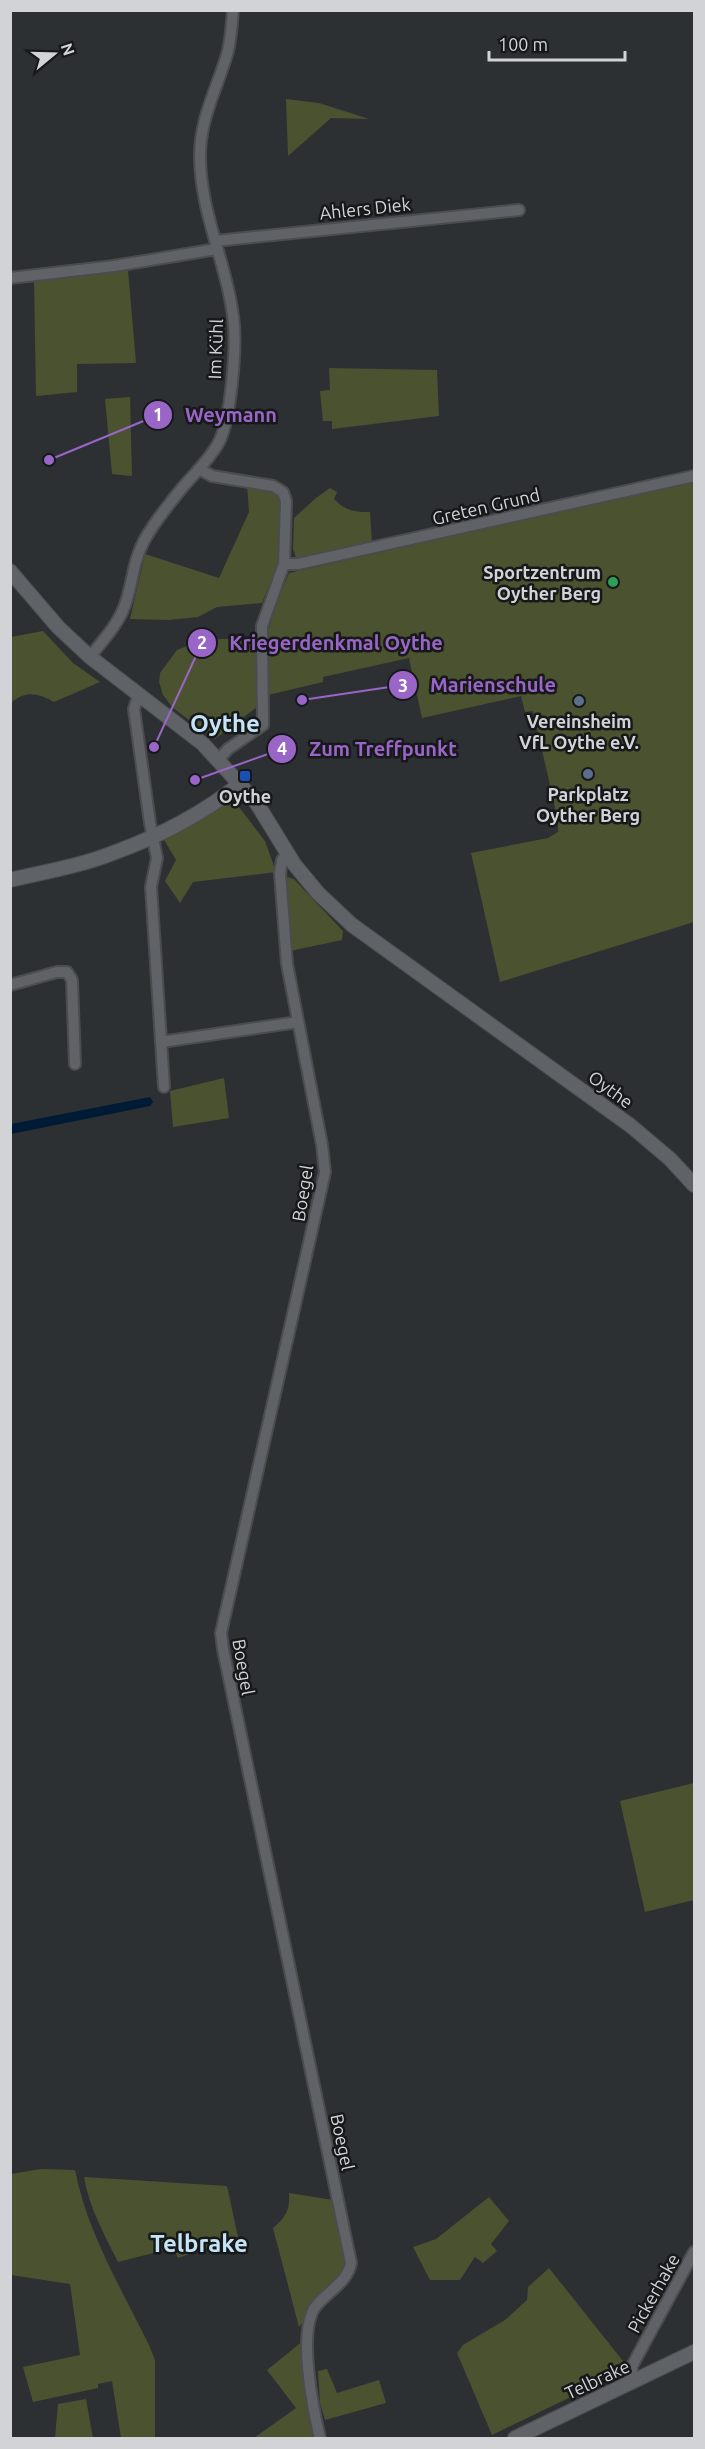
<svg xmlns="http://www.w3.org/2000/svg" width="705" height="2449" viewBox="0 0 705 2449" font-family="Ubuntu,sans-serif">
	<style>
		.green { fill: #4b522f }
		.water { fill: #001b35 }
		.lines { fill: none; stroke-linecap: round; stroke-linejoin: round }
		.street-casing { stroke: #4a4c4f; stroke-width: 14 }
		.secondary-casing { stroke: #4a4c4f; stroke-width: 16 }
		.street { stroke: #5f6266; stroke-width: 10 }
		.secondary { stroke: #5f6266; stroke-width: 14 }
		.leisure-dot { fill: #2e9e5b; stroke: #161819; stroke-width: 2 }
		.service-dot { fill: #5c6f8a; stroke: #161819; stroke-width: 2 }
		.transit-dot { fill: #1a4fb4; stroke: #161819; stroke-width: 2 }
		.labels { text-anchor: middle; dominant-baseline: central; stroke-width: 5; stroke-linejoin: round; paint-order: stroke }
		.street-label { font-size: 18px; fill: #d1d3d6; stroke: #161819 }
		.poi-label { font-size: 18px; font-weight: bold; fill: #d1d3d6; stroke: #161819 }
		.district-label { font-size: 24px; font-weight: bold; fill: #c5e4f5; stroke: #161819 }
		.leader { fill: none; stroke: #9966c7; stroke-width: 2 }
		.callout-dot { fill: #9966c7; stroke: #161819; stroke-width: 2 }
		.mark-label { font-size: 18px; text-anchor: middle; font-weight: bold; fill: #fff }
		.callout-label { font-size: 20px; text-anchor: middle; font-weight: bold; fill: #9966c7; stroke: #161819; stroke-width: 5; stroke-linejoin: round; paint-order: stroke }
	</style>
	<rect width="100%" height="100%" fill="#2d3033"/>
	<path class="green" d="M286,99L319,103L369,119L331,118L288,156Z
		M128,270L136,363L77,364V392L36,396L34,281Z
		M329,368L437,370L439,416L332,429V421H323L320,391L330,390Z
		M130,397L132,476L112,474L105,399Z
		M694,482V922L500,982L471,853L548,838L558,832V820L533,711L525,712L521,696L422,718L409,658L323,677V682L268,695L265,643L274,609L289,573Z
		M247,485L268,488L278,493L283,504L279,562L262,603L217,607L198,617L169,620L130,619L145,554L219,578L249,512Z
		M330,488L337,492L334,499C346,511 354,512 370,512L372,543L296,558L293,549L294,518L316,498Z
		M43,631L73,663L100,682L54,702C38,693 25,690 11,703V637Z
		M221,639H257L261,704L215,739L173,708L163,695L159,682L160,673L177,650L187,646Z
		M232,798L265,841L276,872L193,882L180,903L165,881L176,860L163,838Z
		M283,876L294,879L343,931L342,940L290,951Z
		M224,1078L229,1118L173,1127L170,1091Z
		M694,1783V1900L645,1912L620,1801Z
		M41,2169L75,2170C87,2232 121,2288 149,2345L155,2360V2438H120H121L112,2381L98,2384V2388L33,2402L23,2367L80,2355L70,2284L11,2275V2174Z
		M84,2177L227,2186L238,2237L178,2258L173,2248L118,2262C104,2234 89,2207 84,2177Z
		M289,2193L333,2200L347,2263L346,2270L299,2327L273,2228C286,2217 290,2210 289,2193Z
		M489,2197L509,2221L491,2244L497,2251L483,2263L475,2257L460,2280H430L413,2247L436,2239Z
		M549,2268L623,2361L612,2377L492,2435L457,2353L463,2345L505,2320L527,2300L528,2287Z
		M303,2341L317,2438H254L296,2408L267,2370Z
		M327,2369L337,2393L379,2380L386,2403L325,2420L320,2403L318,2371Z
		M86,2399L93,2438H55L58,2404Z"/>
	<path class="water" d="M150,1097L153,1102L150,1106L11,1134V1124Z"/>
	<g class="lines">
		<g class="street-casing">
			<path id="street" d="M215,241L519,210
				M10,278L114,266L217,249
				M199,469L212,476L273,486L283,492L286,501L284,564L262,626L263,725L228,749L219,759
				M284,564H298L694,476
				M90,657C102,641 118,625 125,605C133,583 133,560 145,539C155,521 169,504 182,488C195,473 210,459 219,442C231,418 236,352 234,325C229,268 200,214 200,156C200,117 218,87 228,51C231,38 232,24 233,10
				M138,696L134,709L150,823L157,858L151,887L164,1087
				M288,854L282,860L280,873L287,964L322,1145L325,1172L221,1633L223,1649L351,2263C347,2283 328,2291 316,2306C297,2330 313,2409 320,2438
				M10,985L57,972H67L72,980L75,1064
				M161,1042L298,1022
				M632,2383V2366L694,2252"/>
		</g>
		<g class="secondary-casing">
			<path id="secondary" d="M10,571L58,627L90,657L203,744L256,802L294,864L318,893L352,925L631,1126L670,1159L694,1185
				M10,880C44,872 80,866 113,853C157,837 204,813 241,783
				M515,2438L694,2352"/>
		</g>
		<use href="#street" class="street"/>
		<use href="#secondary" class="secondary"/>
	</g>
	<circle class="leisure-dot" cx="613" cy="582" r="6"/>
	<g class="service-dot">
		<circle cx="579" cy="701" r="6"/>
		<circle cx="588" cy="774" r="6"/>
	</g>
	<rect class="transit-dot" x="239" y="770" width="12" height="12" rx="3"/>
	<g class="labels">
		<g class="street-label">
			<text transform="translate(365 208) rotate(-6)">Ahlers Diek</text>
			<text transform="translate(215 349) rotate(-88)">Im Kühl</text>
			<text transform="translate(486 506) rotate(-13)">Greten Grund</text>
			<text transform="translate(611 1089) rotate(36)">Oythe</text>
			<text transform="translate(302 1193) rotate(-81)">Boegel</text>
			<text transform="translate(244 1667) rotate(80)">Boegel</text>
			<text transform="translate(343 2142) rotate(78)">Boegel</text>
			<text transform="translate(653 2293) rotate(-61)">Pickerhake</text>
			<text transform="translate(597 2379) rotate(-25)">Telbrake</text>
		</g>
		<g class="poi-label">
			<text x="601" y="572" text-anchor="end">Sportzentrum<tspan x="601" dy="21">Oyther Berg</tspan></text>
			<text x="579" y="721">Vereinsheim<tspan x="579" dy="21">VfL Oythe e.V.</tspan></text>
			<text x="588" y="794">Parkplatz<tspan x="588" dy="21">Oyther Berg</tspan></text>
			<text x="245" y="796">Oythe</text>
		</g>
		<g class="district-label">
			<text x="225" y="723">Oythe</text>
			<text x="199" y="2243">Telbrake</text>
		</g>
	</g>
	<path class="leader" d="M49 460L158 415M154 747L202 643M302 700L403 685M195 780L282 749"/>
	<g class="callout-dot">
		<circle cx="49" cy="460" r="6"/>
		<circle cx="154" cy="747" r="6"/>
		<circle cx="302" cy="700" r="6"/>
		<circle cx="195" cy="780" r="6"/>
		<circle cx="158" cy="415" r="15"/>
		<circle cx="202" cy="643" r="15"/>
		<circle cx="403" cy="685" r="15"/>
		<circle cx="282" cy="749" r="15"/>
	</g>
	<g class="mark-label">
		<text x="158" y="421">1</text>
		<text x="202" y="649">2</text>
		<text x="403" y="692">3</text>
		<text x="282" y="755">4</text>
	</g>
	<g class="callout-label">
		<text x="231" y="422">Weymann</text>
		<text x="336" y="650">Kriegerdenkmal Oythe</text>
		<text x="493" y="692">Marienschule</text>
		<text x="383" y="756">Zum Treffpunkt</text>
	</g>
	<rect width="705" height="2449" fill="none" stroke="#d1d3d6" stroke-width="24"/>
	<g transform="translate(54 54) rotate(71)" stroke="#161819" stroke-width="4.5" paint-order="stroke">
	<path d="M0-4.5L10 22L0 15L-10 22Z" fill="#d1d3d6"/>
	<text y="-9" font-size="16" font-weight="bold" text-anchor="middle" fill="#d1d3d6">N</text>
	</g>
	<path d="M489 51v9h136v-9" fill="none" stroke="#d1d3d6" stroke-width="3"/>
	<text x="498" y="51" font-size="18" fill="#d1d3d6" stroke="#161819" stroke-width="4.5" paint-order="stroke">100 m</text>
</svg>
